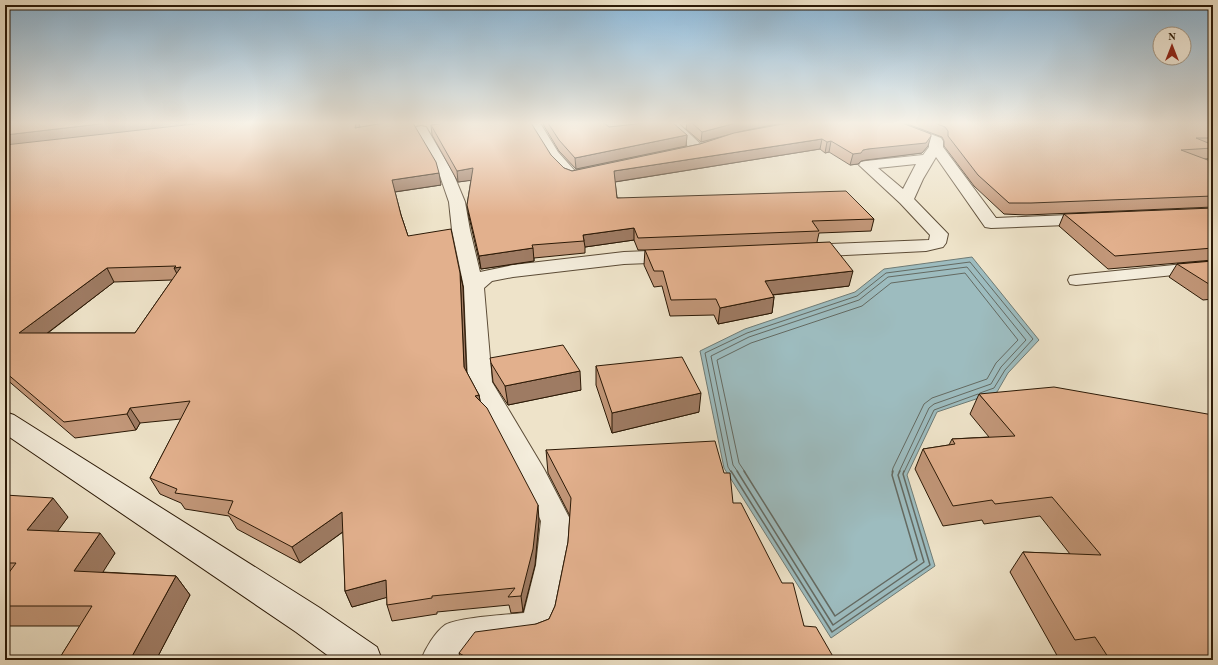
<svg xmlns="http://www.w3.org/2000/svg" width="1218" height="665" viewBox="0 0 1218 665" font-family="'Old Standard TT',serif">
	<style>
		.water { fill: #9dbcbf; stroke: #6f7b75 }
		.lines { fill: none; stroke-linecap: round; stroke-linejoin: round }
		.shore-far1 { stroke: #646a62; stroke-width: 1 }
		.shore { stroke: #646a62; stroke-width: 1.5 }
		.lane-casing { stroke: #5c4c37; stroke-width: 2 }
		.street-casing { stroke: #5c4c37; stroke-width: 2 }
		.secondary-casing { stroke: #2b1906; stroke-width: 2 }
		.lane { fill: #f4eddc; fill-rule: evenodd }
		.street { fill: #f4eddc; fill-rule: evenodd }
		.secondary { fill: #f4eddc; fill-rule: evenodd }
		.wall { fill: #c29779; stroke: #2b1906; fill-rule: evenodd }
		.shaded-wall { fill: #9e7b63; stroke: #2b1906 }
		.building { fill: #e2b08d; stroke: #2b1906; fill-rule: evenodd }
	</style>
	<rect width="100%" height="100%" fill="#eee3c9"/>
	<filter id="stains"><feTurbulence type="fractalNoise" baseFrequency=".005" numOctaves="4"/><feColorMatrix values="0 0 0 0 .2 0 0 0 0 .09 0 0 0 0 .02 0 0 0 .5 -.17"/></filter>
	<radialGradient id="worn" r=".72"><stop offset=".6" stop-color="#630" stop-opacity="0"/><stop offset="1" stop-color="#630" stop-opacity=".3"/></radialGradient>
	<path class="water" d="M972,257L1039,340L1008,373L997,392L937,412L907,475L935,566L831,638L724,468L700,351L745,329L855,292L884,269Z"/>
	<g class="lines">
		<path class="shore-far1" d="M731,472L728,467L705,353L747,333L857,296L886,273L970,262L1033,339L1005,370L994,388L980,393
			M738,472L733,465L711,356L749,337L859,300L888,277L967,267L1026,340L1001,367L991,384L934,404L929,408L899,472
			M745,472L739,463L717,360L751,343L862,306L891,283L965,273L1018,340L996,363L987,379L932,398L924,404L893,468L892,472
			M904,472L934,410L978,394"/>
		<path class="shore" d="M731,471L832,632L930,565L903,474L904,471
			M737,471L833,625L924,562L898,475L900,471
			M744,471L835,616L917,560L892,475L893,471"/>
		<g class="lane-casing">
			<path id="lane" d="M1213,261V271L1076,285L1070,284L1068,280L1070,276L1076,275Z"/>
		</g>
		<g class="street-casing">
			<path id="street" d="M528,123H540L558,152L575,171L591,168L596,169L598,172L596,175C589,177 580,181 572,181C558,180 534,135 528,123Z
				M664,123H678L706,149L704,152L699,153L694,152Z
				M883,123H901L941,138L943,141V147L996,218L1092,214L1098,215L1100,219L1098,223L1092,224L991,228L985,227L936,157L923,179L914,199L948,234L946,243L943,247L926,251L806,257L799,255L797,251L799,247L806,245L929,240L930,235L900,203L859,165L861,162L866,161L923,155L929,147V143L885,126ZM916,164L903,189L878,168Z
				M421,126L426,127L453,173L465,202L470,230L480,272L513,265L624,252L674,250L681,252L683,256L681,260L674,262L624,264L513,277L492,281L484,288L492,382L544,469L571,521L568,565L556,628L550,640L538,645L467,654L462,660H421C425,649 435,632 445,625C460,617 506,615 524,613L536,565L541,521L520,478L468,382L464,287L452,230L449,202L439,173L414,130L416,127Z"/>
		</g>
		<g class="secondary-casing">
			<path id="secondary" d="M5,412L14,415L320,608L377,647L382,660H334L296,632L5,434Z"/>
		</g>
		<use href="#lane" class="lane"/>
		<use href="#street" class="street"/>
		<use href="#secondary" class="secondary"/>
	</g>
	<path class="wall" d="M5,123H359L360,127L441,185L395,192L401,215L408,236L460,273L463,287L466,371L479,395L480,401L539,521L535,565L523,612L511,613L509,605L437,612V614L392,621L387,605V597L352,607L345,591L343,532L300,563L237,529L229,516L185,509L181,503L160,494L150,478L181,419L140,423L136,430L75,438L5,378ZM172,280L135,333H48L114,282Z
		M543,123H604L609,127L687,135L686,146L576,169L559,151L544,126Z
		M687,123H902L928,146L922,153L866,160L861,161L858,164L850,165L829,152L825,153L820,149L615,182L617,198L874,219L871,231L819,233L817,242L849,286L773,295L774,297L772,313L718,324L714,315L670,316L662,286L654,287L644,265L645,250H638L634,240L585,247V253L534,258V261L481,269L469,217L467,205L471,180L458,182L432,135L431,125L551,155L564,168L572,171L700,144L732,134L701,142L686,129ZM785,124L734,133L743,131L772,125Z
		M905,123H1213V158L1204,159L1213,162V207L1026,215L1004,214L974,186L944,146V141L942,137Z
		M1213,208V260L1108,269L1059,226L1064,214Z
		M1213,261V299L1203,300L1169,277L1177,264Z
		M491,363L581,390L508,405L493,382Z
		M596,366L699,412L612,433L596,385Z
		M979,394L1213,660H1081L1079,657L1059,659L1010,572L1023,552L1070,554L1040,516L984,524L982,520L943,526L915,469L923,449L949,445L952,439L989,437L970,414Z
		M546,450L733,503L804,626L835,660H461L459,653L536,624L549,619L555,606L568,542L570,516L548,473Z
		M5,495L68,517L57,531L115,553L102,572L176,576L190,595L156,660H60L59,659L80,626H5Z"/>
	<path class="shaded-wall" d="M108,123H206L5,146V135Z
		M356,123H359L360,128H355Z
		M736,123H791L772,125L743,131L701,142L702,132Z
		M687,135L686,146L576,169L575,158Z
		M931,136L928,146L922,153L866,160L861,161L858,164L850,165L853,154L863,150Z
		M822,139L820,149L614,182V171Z
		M831,141L829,152L825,153L827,142Z
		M473,168L474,180L458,182L457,171Z
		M439,173L441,185L394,192L392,180Z
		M634,228V240L585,247L583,235Z
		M533,248L534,261L481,269L479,256Z
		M181,267V282L174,268Z
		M107,268L114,282L29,347L19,333Z
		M853,271L849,286L762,296L765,281Z
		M460,273L463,287L467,383L464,367Z
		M774,297L772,313L718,324L720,308Z
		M580,371L581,390L508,405L505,386Z
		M701,393L699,412L612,433V413Z
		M479,395L482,411L475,396Z
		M130,408L140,423L136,430L127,414Z
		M53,498L68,517L44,550L27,530Z
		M538,505L539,521L535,565L523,612L521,596Z
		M342,512L348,528L300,563L292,547Z
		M100,533L115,553L91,591L74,571Z
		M176,576L190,595L156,660H130Z
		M386,580L392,596L352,607L345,591Z"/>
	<path class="building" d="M5,123H108L5,135Z
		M203,123H356L355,128L384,123H413L436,162L439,173L392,180L401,215L408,236L451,229L460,273L464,367L479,395L475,396L487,408L538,505L533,549L521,596L508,597L515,588L432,596V598L387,605L386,580L345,591L342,512L292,547L228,513L233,501L175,493L177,489L150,478L190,401L130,408L127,414L64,422L5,372V145ZM176,266L174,268L181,267L135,333H19L107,268Z
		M446,123H531L551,155L564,168L572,171L700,144L734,133L788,123H902L931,134V136L926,143L868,149L863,150L861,153L853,154L831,141L827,142L822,139L614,171L617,198L846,191L874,219L812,221L819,231L638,238L634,228L583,235L584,241L532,245L533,248L479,256L467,205L473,168L457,171L431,125Z
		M548,123H604L609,127L645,123H673L687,135L575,158L559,140Z
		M692,123H736L702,132Z
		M935,123H1213V138H1196L1213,145V148L1181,150L1213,162V196L1031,203H1009L978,175L948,136V131L945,127Z
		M1213,208V248L1115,256L1064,214Z
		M830,242L853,271L765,281L774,297L720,308L716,299L671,300L663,271H654L645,250Z
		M1213,261V286H1212L1177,264Z
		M563,345L580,371L505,386L491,363L490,358Z
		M682,357L701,393L612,413L596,366Z
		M1054,387L1213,415V660H1110L1095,637L1075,640L1023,552L1101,555L1052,497L995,504L992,500L953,506L923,449L955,444L952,439L1015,436L979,394Z
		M715,441L724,473H730L733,503H741L782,583H793L804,626L816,627L835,660H471L459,653L475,632L536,624L549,619L555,606L568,542L571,498L546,450Z
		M5,495L53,498L27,530L100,533L74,571L176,576L130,660H73V659H59L92,606H5V578L16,563H5Z"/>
	<linearGradient id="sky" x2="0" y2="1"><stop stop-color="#8ab7d8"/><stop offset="0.57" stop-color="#f7f2e7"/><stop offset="1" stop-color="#f7f2e7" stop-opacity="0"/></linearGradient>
	<rect width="1218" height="216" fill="url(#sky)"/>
	<rect width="1218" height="665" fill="none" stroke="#eee3c9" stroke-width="20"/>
	<rect x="6" y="6" width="1206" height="653" fill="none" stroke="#2b1906" stroke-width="2"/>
	<rect x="10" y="10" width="1198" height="645" fill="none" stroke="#2b1906"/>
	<g transform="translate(1172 46)"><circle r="19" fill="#f4eddc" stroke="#a49886"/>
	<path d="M0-3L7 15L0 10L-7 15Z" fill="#8f2418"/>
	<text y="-6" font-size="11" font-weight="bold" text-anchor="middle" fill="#2b1906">N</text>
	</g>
	<rect width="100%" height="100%" filter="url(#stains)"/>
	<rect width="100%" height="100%" fill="url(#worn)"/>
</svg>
